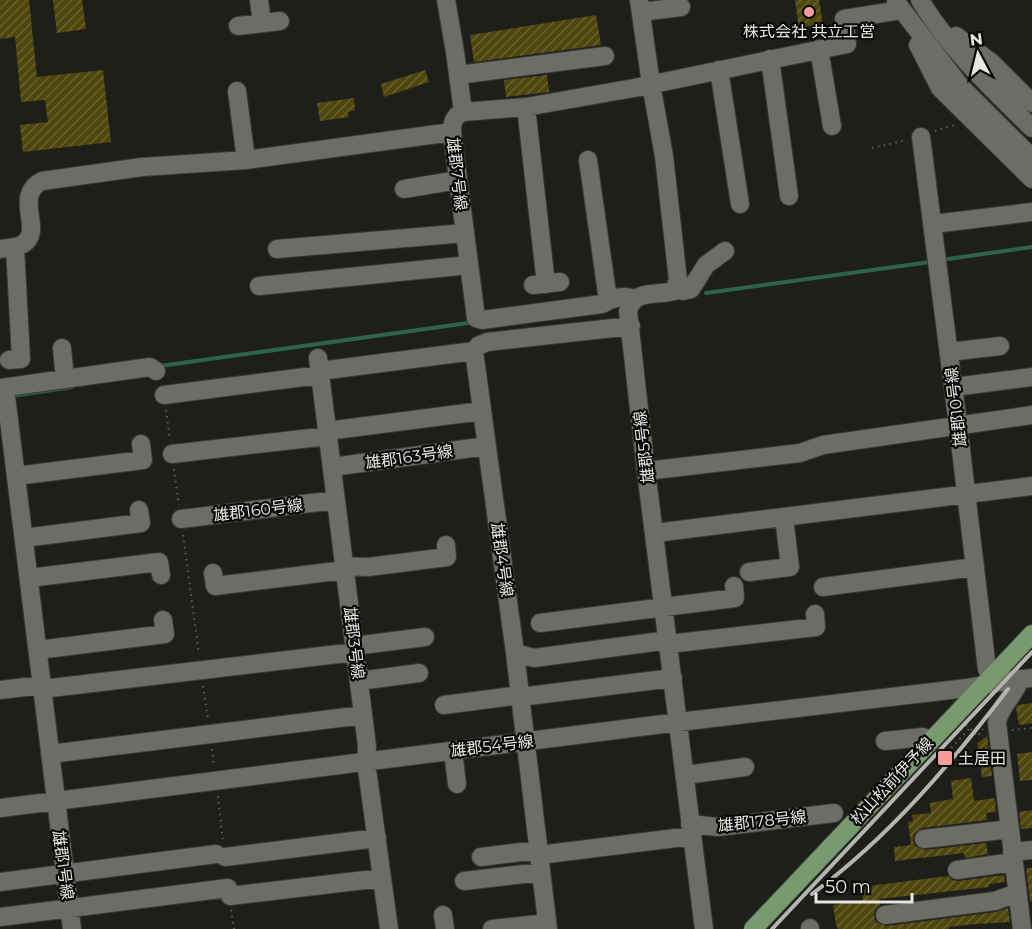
<svg xmlns="http://www.w3.org/2000/svg" width="1032" height="929" viewBox="0 0 1032 929" font-family="Montserrat,'Noto Sans JP',sans-serif">
	<style>
		.lines { fill: none; stroke-linecap: round; stroke-linejoin: round }
		.stream { stroke: #2d6449; stroke-width: 4 }
		.building { fill: url(#building-hatch) }
		.minor-casing { stroke: #393a36; stroke-width: 20 }
		.major-casing { stroke: #393a36; stroke-width: 20 }
		.path { stroke: #5f605b; stroke-width: 2; stroke-dasharray: 1.5 4.5; stroke-linecap: butt }
		.minor { stroke: #6b6d66; stroke-width: 18 }
		.major { stroke: #779b6d; stroke-width: 18 }
		.rail { stroke: #b4b5b1; stroke-width: 4 }
		.poi-dot { fill: #f59b9b; stroke: #080907; stroke-width: 2 }
		.labels { text-anchor: middle; dominant-baseline: central; stroke-width: 4.5; stroke-linejoin: round; paint-order: stroke }
		.poi-label { font-size: 16px; fill: #e6e7e3; stroke: #080907 }
		.street-label { font-size: 16px; fill: #e6e7e3; stroke: #080907 }
	</style>
	<defs>
		<pattern id="building-hatch" width="6" height="6" patternUnits="userSpaceOnUse" patternTransform="scale(1.5)"><rect width="6" height="6" fill="#4f460e"/><path d="M-1 1l2-2M0 6l6-6M5 7l2-2" fill="none" stroke="#686131"/></pattern>
	</defs>
	<rect width="100%" height="100%" fill="#1e1f1a"/>
	<g class="lines">
		<path class="stream" d="M941,260L1032,247
			M706,293L930,262
			M160,366L468,323
			M12,396L72,387"/>
	</g>
	<path class="building" d="M0,0H29L37,77L103,70L111,142L23,152L20,125L48,122L45,100L21,102L15,37L0,39Z
		M53,0H82L86,29L57,33Z
		M795,0H819L823,24L799,28Z
		M596,15L601,45L474,62L470,35Z
		M425,70L429,82L384,97L381,84Z
		M547,75L549,92L506,97L504,80Z
		M354,98L355,110L348,112L349,117L320,121L317,103Z
		M1032,703V723L1019,725L1016,708L1018,705Z
		M987,736L992,776L982,777L977,743Z
		M1032,752V780L1020,781L1017,754Z
		M971,778L974,801L995,798L996,812L986,813L987,820L922,828L914,834L913,841L915,846L925,850L986,843L988,854L965,858L964,853L895,861L894,847L911,845L908,822L913,821L912,815L931,813L930,803L953,799L951,781Z
		M1032,810V828L1021,829L1019,812Z
		M1026,868H1032V901L1030,902Z
		M1004,875L1005,882L989,884V887L879,899L880,905L875,910L874,916L876,922L886,926L996,912L1008,908L1010,922L975,924L949,927V929H838L836,925L833,905L863,900L861,887L948,876L952,880L958,881Z"/>
	<g class="lines">
		<g class="minor-casing">
			<path id="minor" d="M259,0L262,23
				M446,0L455,52L463,112C454,116 452,122 452,132L476,318L482,320L602,304C610,299 624,294 633,299
				M639,0L651,84L664,156L678,280L674,291C657,296 633,289 628,311L646,471L704,929
				M920,0C948,47 993,90 1032,128
				M896,2L961,87L1032,158
				M641,12L681,7
				M238,26L280,21
				M956,36L992,63L1032,103
				M918,45L940,88L1032,179
				M819,49L832,126
				M770,59L789,196
				M719,70L740,204
				M458,75L605,56
				M237,91L246,160
				M526,107L546,284
				M463,112L526,107L634,88L847,44L844,19L901,10
				M921,137L958,425L987,669L992,677L1005,681L1032,678
				M588,160L608,300
				M404,189L458,180
				M933,224L1032,212
				M0,249C7,248 17,248 23,244C45,231 12,196 42,181L142,167L246,160L452,132
				M277,249L465,233
				M533,285L560,282
				M259,286L469,265
				M676,288L683,291L691,289L706,265L725,251
				M62,348L65,379
				M949,352L1000,346
				M318,358L367,746L366,762L389,929
				M9,360L21,359L15,247
				M320,371L474,351
				M954,387L1032,377
				M0,388L150,367L156,371
				M5,388L72,929
				M164,395L320,375
				M327,431L482,411
				M172,454L328,436
				M332,467L487,446
				M646,471L800,453L823,445L1032,415
				M16,476L143,460L141,444
				M181,519L336,500
				M655,533L1032,486
				M24,538L141,523L139,510
				M344,566L368,567L447,557L446,545
				M749,572L790,567L784,517
				M213,573L215,586L345,570
				M29,578L159,562L161,575
				M823,587L975,567
				M540,623L735,598L734,586
				M669,644L816,627L815,614
				M354,646L425,637
				M38,650L165,634L163,620
				M515,653L534,658L669,640
				M1020,679C1015,695 999,707 997,723L1022,929
				M359,681L419,673
				M42,689L355,652
				M0,690L42,685
				M520,697L673,678
				M444,705L520,695
				M885,741L923,737L931,741
				M453,751L457,784
				M50,754L363,715
				M685,775L745,767
				M0,808L679,722L967,688L1005,681
				M690,824L718,827L834,813
				M924,839L1010,829
				M1012,852L1032,850
				M539,855L692,836
				M225,857L377,838
				M481,857L538,850
				M957,870L1013,862
				M464,881L541,872
				M0,882L216,854
				M230,896L382,878
				M443,915L445,929
				M885,915L995,901L1017,893
				M0,917L228,888
				M810,928V929
				M492,929L547,923
				M548,929L515,653L474,351L478,346L487,342L631,326"/>
		</g>
		<g class="major-casing">
			<path id="major" d="M753,929L1032,634"/>
		</g>
		<path class="path" d="M935,131L955,125
			M872,148L907,140
			M166,410L170,440
			M174,469L179,505
			M183,535L199,654
			M203,686L208,719
			M966,725L978,736L983,729
			M1012,730L1032,728
			M212,749L214,767
			M939,761L970,728
			M218,796L223,841
			M231,910L234,929"/>
		<use href="#minor" class="minor"/>
		<use href="#major" class="major"/>
		<path class="rail" d="M812,894C889,837 950,765 1008,689
			M772,929L1032,652"/>
	</g>
	<g class="poi-dot">
		<circle cx="809" cy="12" r="6"/>
		<rect x="937" y="750" width="16" height="16" rx="3"/>
	</g>
	<g class="labels">
		<g class="poi-label">
			<text x="809" y="31">株式会社 共立工営</text>
			<text x="958" y="758" text-anchor="start">土居田</text>
		</g>
		<g class="street-label">
			<text transform="translate(457 174) rotate(83)">雄郡7号線</text>
			<text transform="translate(956 407) rotate(-97)">雄郡10号線</text>
			<text transform="translate(644 447) rotate(-97)">雄郡5号線</text>
			<text transform="translate(409 457) rotate(-8)">雄郡163号線</text>
			<text transform="translate(258 510) rotate(-7)">雄郡160号線</text>
			<text transform="translate(502 560) rotate(82)">雄郡4号線</text>
			<text transform="translate(354 643) rotate(83)">雄郡3号線</text>
			<text transform="translate(492 746) rotate(-7)">雄郡54号線</text>
			<text transform="translate(892 781) rotate(-47)">松山松前伊予線</text>
			<text transform="translate(762 821) rotate(-6)">雄郡178号線</text>
			<text transform="translate(63 865) rotate(82)">雄郡1号線</text>
		</g>
	</g>
	<g transform="translate(978 54) rotate(353)" stroke="#080907" stroke-width="4.5" paint-order="stroke">
	<path d="M0-4.5L10 22L0 15L-10 22Z" fill="#e6e7e3"/>
	<text y="-9" font-size="16" font-weight="bold" text-anchor="middle" fill="#e6e7e3">N</text>
	</g>
	<path d="M816 893v9h96v-9" fill="none" stroke="#e6e7e3" stroke-width="3"/>
	<text x="825" y="893" font-size="18" fill="#e6e7e3" stroke="#080907" stroke-width="4.5" paint-order="stroke">50 m</text>
</svg>
